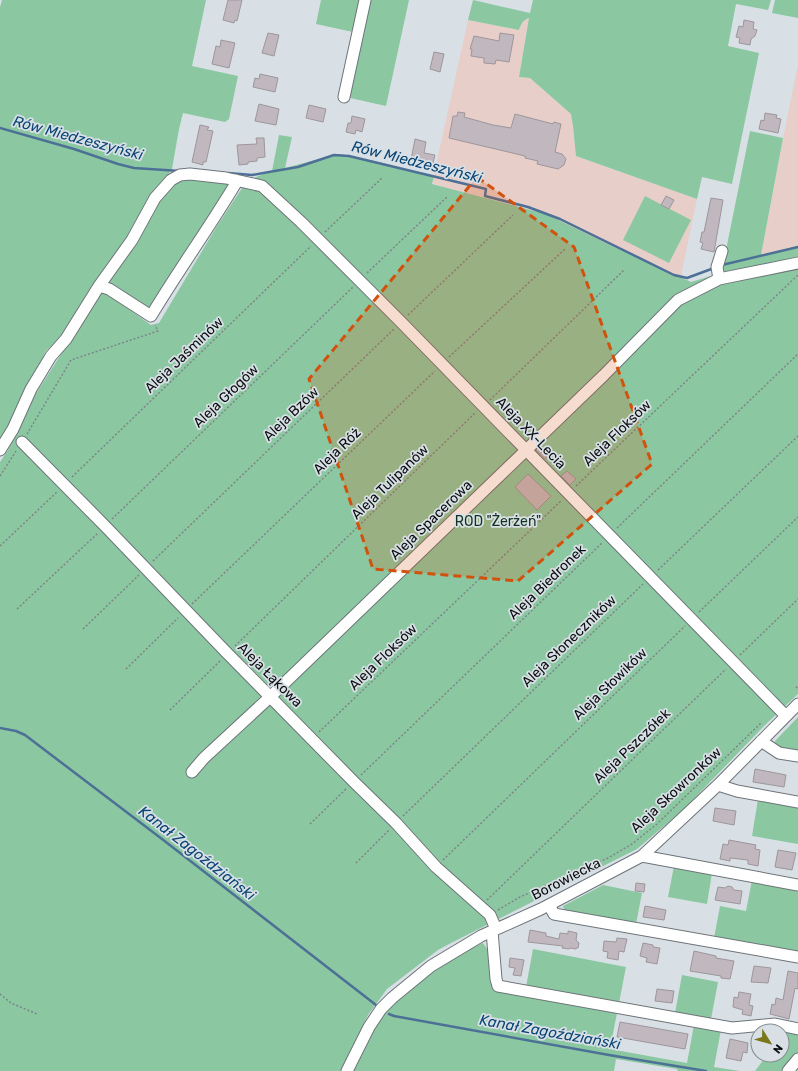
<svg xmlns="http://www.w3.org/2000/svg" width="798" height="1071" viewBox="0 0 798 1071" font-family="Rubik,sans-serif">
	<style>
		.commercial { fill: #e8cec9 }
		.green { fill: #8bc8a1 }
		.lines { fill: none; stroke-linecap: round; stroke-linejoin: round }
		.stream { stroke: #4d7196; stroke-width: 2.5 }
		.building { fill: #c0b8be; stroke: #9d969b }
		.minor-casing { stroke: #6d7479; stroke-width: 13 }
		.path { stroke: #7f8488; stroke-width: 1.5; stroke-dasharray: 2 2; stroke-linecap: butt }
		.minor { stroke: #fff; stroke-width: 11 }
		.marked { fill: #d2510c; fill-opacity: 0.2; stroke: #d2510c; stroke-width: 3; stroke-dasharray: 8 5; stroke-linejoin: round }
		.labels { text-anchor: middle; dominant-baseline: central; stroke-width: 3.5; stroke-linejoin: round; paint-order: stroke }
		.street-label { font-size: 14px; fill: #0b0d0f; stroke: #d8e0e6 }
		.park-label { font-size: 14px; fill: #133220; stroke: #d8e0e6 }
		.water-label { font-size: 15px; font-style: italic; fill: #0b4575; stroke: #d8e0e6 }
	</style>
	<rect width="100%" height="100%" fill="#d8e0e6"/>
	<path class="commercial" d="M529,18L519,77L530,78L571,114L573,126L576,156L697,199L681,277L616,248L432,183L468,20L519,30L521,24L525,20Z
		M798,64V246L761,255L783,138Z"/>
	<path class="green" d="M2,0H206L192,66L238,76L229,119L225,122L183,113L179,129L172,169L60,340C47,350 43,349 42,367L0,444V7Z
		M321,0H360L353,32L316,24Z
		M368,0H409L386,106L350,98L351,91L348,90Z
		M473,0L530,13L533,0H771L768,10L736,4L728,46L759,53L732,184L702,177L697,199L576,156L573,126L571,114L530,78L519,77L529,18C523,20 521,24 519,30L468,20Z
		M775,0H798V18L772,13Z
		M750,131L783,138L761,255L798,246V694L764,726L684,809L637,849L451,943L438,950L387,989L368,1015L341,1071H0V462L8,450L35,395L102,290L151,325L159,323L217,226L246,182L256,177L272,171L279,135L292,137L285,168L338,154L374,161L434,176L432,184L546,214L616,248L691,282L724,272L723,265Z
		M183,177L233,184L149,310L104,282L165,190Z
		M645,196L691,220L669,263L623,240Z
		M798,717V751L776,747L775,741Z
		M758,799L798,806V844L752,836Z
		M674,866L712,873L707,904L668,897Z
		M752,880L798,888V953L714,938L720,906L746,911Z
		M603,885L642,893L636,924L565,912L563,906Z
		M483,943L490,953L493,990L617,1013L610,1049L687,1063L694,1025L721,1030L714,1067L740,1071H678L677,1069L616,1059L614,1071H353L382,1014L396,1000L454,955Z
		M533,949L626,967L619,1003L526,987Z
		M682,975L718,982L711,1019L675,1013Z
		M786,1031L798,1033V1054L784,1071H755L767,1055H782V1036Z"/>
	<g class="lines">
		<path class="stream" d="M0,128L74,149L118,164L134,168L180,171
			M228,173L252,175L269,172L298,167L334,155L349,156L486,189L485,196L528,207L560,219L674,275L687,278L714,268
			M722,265L798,247
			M0,728L16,731L25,735L162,839L376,1005
			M389,1014L394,1016L609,1055L706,1071"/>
	</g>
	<path class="building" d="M228,0H242L237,21L235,20L234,23L223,20Z
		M744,20L754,22L753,29L757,30L755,36L751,39L750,45L739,43L740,38L736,37L739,26L743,27Z
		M268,33L279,35L274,56L262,53Z
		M500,33L514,35L509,62L496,60L495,64L484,63V58L471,56L472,49H470L474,36L499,41Z
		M221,40L235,43L229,68L212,64L216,46L220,47Z
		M434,52L444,54L440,72L430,69Z
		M260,74L278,78L275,92L253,87L255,78L259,79Z
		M259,104L279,109L276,125L255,121Z
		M309,105L326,109L323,122L306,118Z
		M458,112L465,113L464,117L493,125L511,128L515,114L553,124L554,122L561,124L555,152L562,154L566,159L564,165L558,169L537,164L538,161L525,158V156L449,138L453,116H457Z
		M765,113L777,115L776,118L781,119L778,133L759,129L761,120L764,121Z
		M352,116L365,119L362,132L356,130L355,134L346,132L348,123H351Z
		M200,125L209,127L207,130L213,131L206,162H203V165L192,162Z
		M256,138H264L265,157L257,158V161L248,162V164L239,165L237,145L257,144Z
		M415,139L426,142L424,153L435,155L433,163L411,160Z
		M666,196L674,200L669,209L661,205Z
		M711,198L723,200L714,252L701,249L703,243L700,242L702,232H704Z
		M540,446L549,454L545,459L536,450Z
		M567,471L576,479L570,485L561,476Z
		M528,474L551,496L537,510L515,487Z
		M755,769L786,775L784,787L753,782Z
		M715,808L736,811L734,825L713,821Z
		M729,840L756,845L755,849L760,850L758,866L748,864V860L730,858V861L720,859L723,844L728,845Z
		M778,850L796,853L792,870L775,867Z
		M636,883L645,884L644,892L635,891Z
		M728,886L732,887L734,890L742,891L740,904L715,900L718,887L725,888Z
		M645,906L666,910L664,920L643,917Z
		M530,930L546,933V936L559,939L560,933L568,934V931L577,933L576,940L579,943L578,948H576V949L570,948L569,949L562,948L563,946L528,942Z
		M617,938L627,939L624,952L619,951L618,960L607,958L608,952L603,951L604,941L616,942Z
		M643,943L653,945V947L660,948L657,964L646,962L647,958L640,956Z
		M694,951L716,956V958L734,961L730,979L721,978V976L690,971Z
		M510,958L524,960L521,976L513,975L515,968L509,967Z
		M754,966L771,968L768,983L751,982Z
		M788,971L798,973V989L795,988L789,1019L770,1014L772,1004L775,1005L776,998L783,1000Z
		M657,989L674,991L672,1003L655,1001Z
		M739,992L751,994L749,1005L753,1006L751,1016L742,1014L743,1010L733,1007L734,997L738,998Z
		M620,1022L688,1034L685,1049L617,1037Z
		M730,1039L748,1043L747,1053L743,1052L741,1061L726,1058Z"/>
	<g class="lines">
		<g class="minor-casing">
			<path id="minor" d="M344,97L365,0
				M719,279L717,267L722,251
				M99,286L109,289L151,316C178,271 209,228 236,183V180
				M22,442L105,526L227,653L354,782L396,823L436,867L490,915L496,929
				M0,450L13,429L31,389L51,356L66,339L99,286L132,240L155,198L171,180L180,175L190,174L226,178L262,186L301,222L401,322L786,716
				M761,741L779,753L798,756
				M192,772L204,758L270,697L604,375L678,300L719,279L798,263
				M718,785L737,791L798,802
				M642,856L798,885
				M549,905L554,914L798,957
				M492,931L496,979L498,986L732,1028L775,1024L798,1029
				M347,1071L369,1027L381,1009L392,998L431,966L481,936L541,909L642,856L718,785L798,704
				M788,1071L798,1059"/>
		</g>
		<path class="path" d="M325,232L382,178
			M367,273L448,196
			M408,315L513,215
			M449,357L565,249
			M490,400L625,269
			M27,434L71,360L158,331L155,325
			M0,476L16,451
			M72,477L311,246
			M576,486L798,275
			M112,519L353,287
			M617,528L798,354
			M0,546L58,491
			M153,561L394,329
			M658,570L798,436
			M192,604L435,371
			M17,609L98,533
			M699,612L798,517
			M83,629L139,575
			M235,646L475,413
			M740,655L798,599
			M126,669L178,618
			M796,688L798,686
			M170,710L221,660
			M319,732L562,500
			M361,775L603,542
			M403,816L643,584
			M310,824L346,789
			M443,860L685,626
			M356,863L389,830
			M487,900L726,669
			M498,910L520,897L608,858L632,844L657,824L761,723
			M0,994L11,1003L37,1014"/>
		<use href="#minor" class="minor"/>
	</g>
	<path class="marked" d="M477,177L574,247L652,464L518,581L373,569L309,379Z"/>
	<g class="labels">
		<g class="street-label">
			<text transform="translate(184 355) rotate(-44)">Aleja Jaśminów</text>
			<text transform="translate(226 396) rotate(-44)">Aleja Głogów</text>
			<text transform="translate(291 414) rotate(-44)">Aleja Bzów</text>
			<text transform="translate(531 433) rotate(46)">Aleja XX-Lecia</text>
			<text transform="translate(617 433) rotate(-44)">Aleja Floksów</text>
			<text transform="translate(337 451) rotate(-44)">Aleja Róż</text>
			<text transform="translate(390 482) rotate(-44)">Aleja Tulipanów</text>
			<text transform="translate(431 520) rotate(-44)">Aleja Spacerowa</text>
			<text transform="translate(547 582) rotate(-44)">Aleja Biedronek</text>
			<text transform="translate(569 641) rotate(-44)">Aleja Słoneczników</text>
			<text transform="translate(383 657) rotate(-44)">Aleja Floksów</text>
			<text transform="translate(270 675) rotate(45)">Aleja Łąkowa</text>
			<text transform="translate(610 684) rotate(-44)">Aleja Słowików</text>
			<text transform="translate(632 746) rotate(-44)">Aleja Pszczółek</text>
			<text transform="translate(676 790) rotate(-43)">Aleja Skowronków</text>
			<text transform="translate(566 879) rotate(-27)">Borowiecka</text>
		</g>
		<g class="park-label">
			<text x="498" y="521">ROD "Żerżeń"</text>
		</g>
		<g class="water-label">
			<text transform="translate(78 138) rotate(15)">Rów Miedzeszyński</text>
			<text transform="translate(417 162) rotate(14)">Rów Miedzeszyński</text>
			<text transform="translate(197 853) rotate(38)">Kanał Zagoździański</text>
			<text transform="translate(550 1032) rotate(10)">Kanał Zagoździański</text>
		</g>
	</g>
	<g transform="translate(770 1043) rotate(127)"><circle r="19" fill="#d8e0e6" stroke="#868c90"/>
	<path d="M0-3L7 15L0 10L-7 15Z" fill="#7a771d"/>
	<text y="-6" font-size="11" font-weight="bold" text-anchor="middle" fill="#0b0d0f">N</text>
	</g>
</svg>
